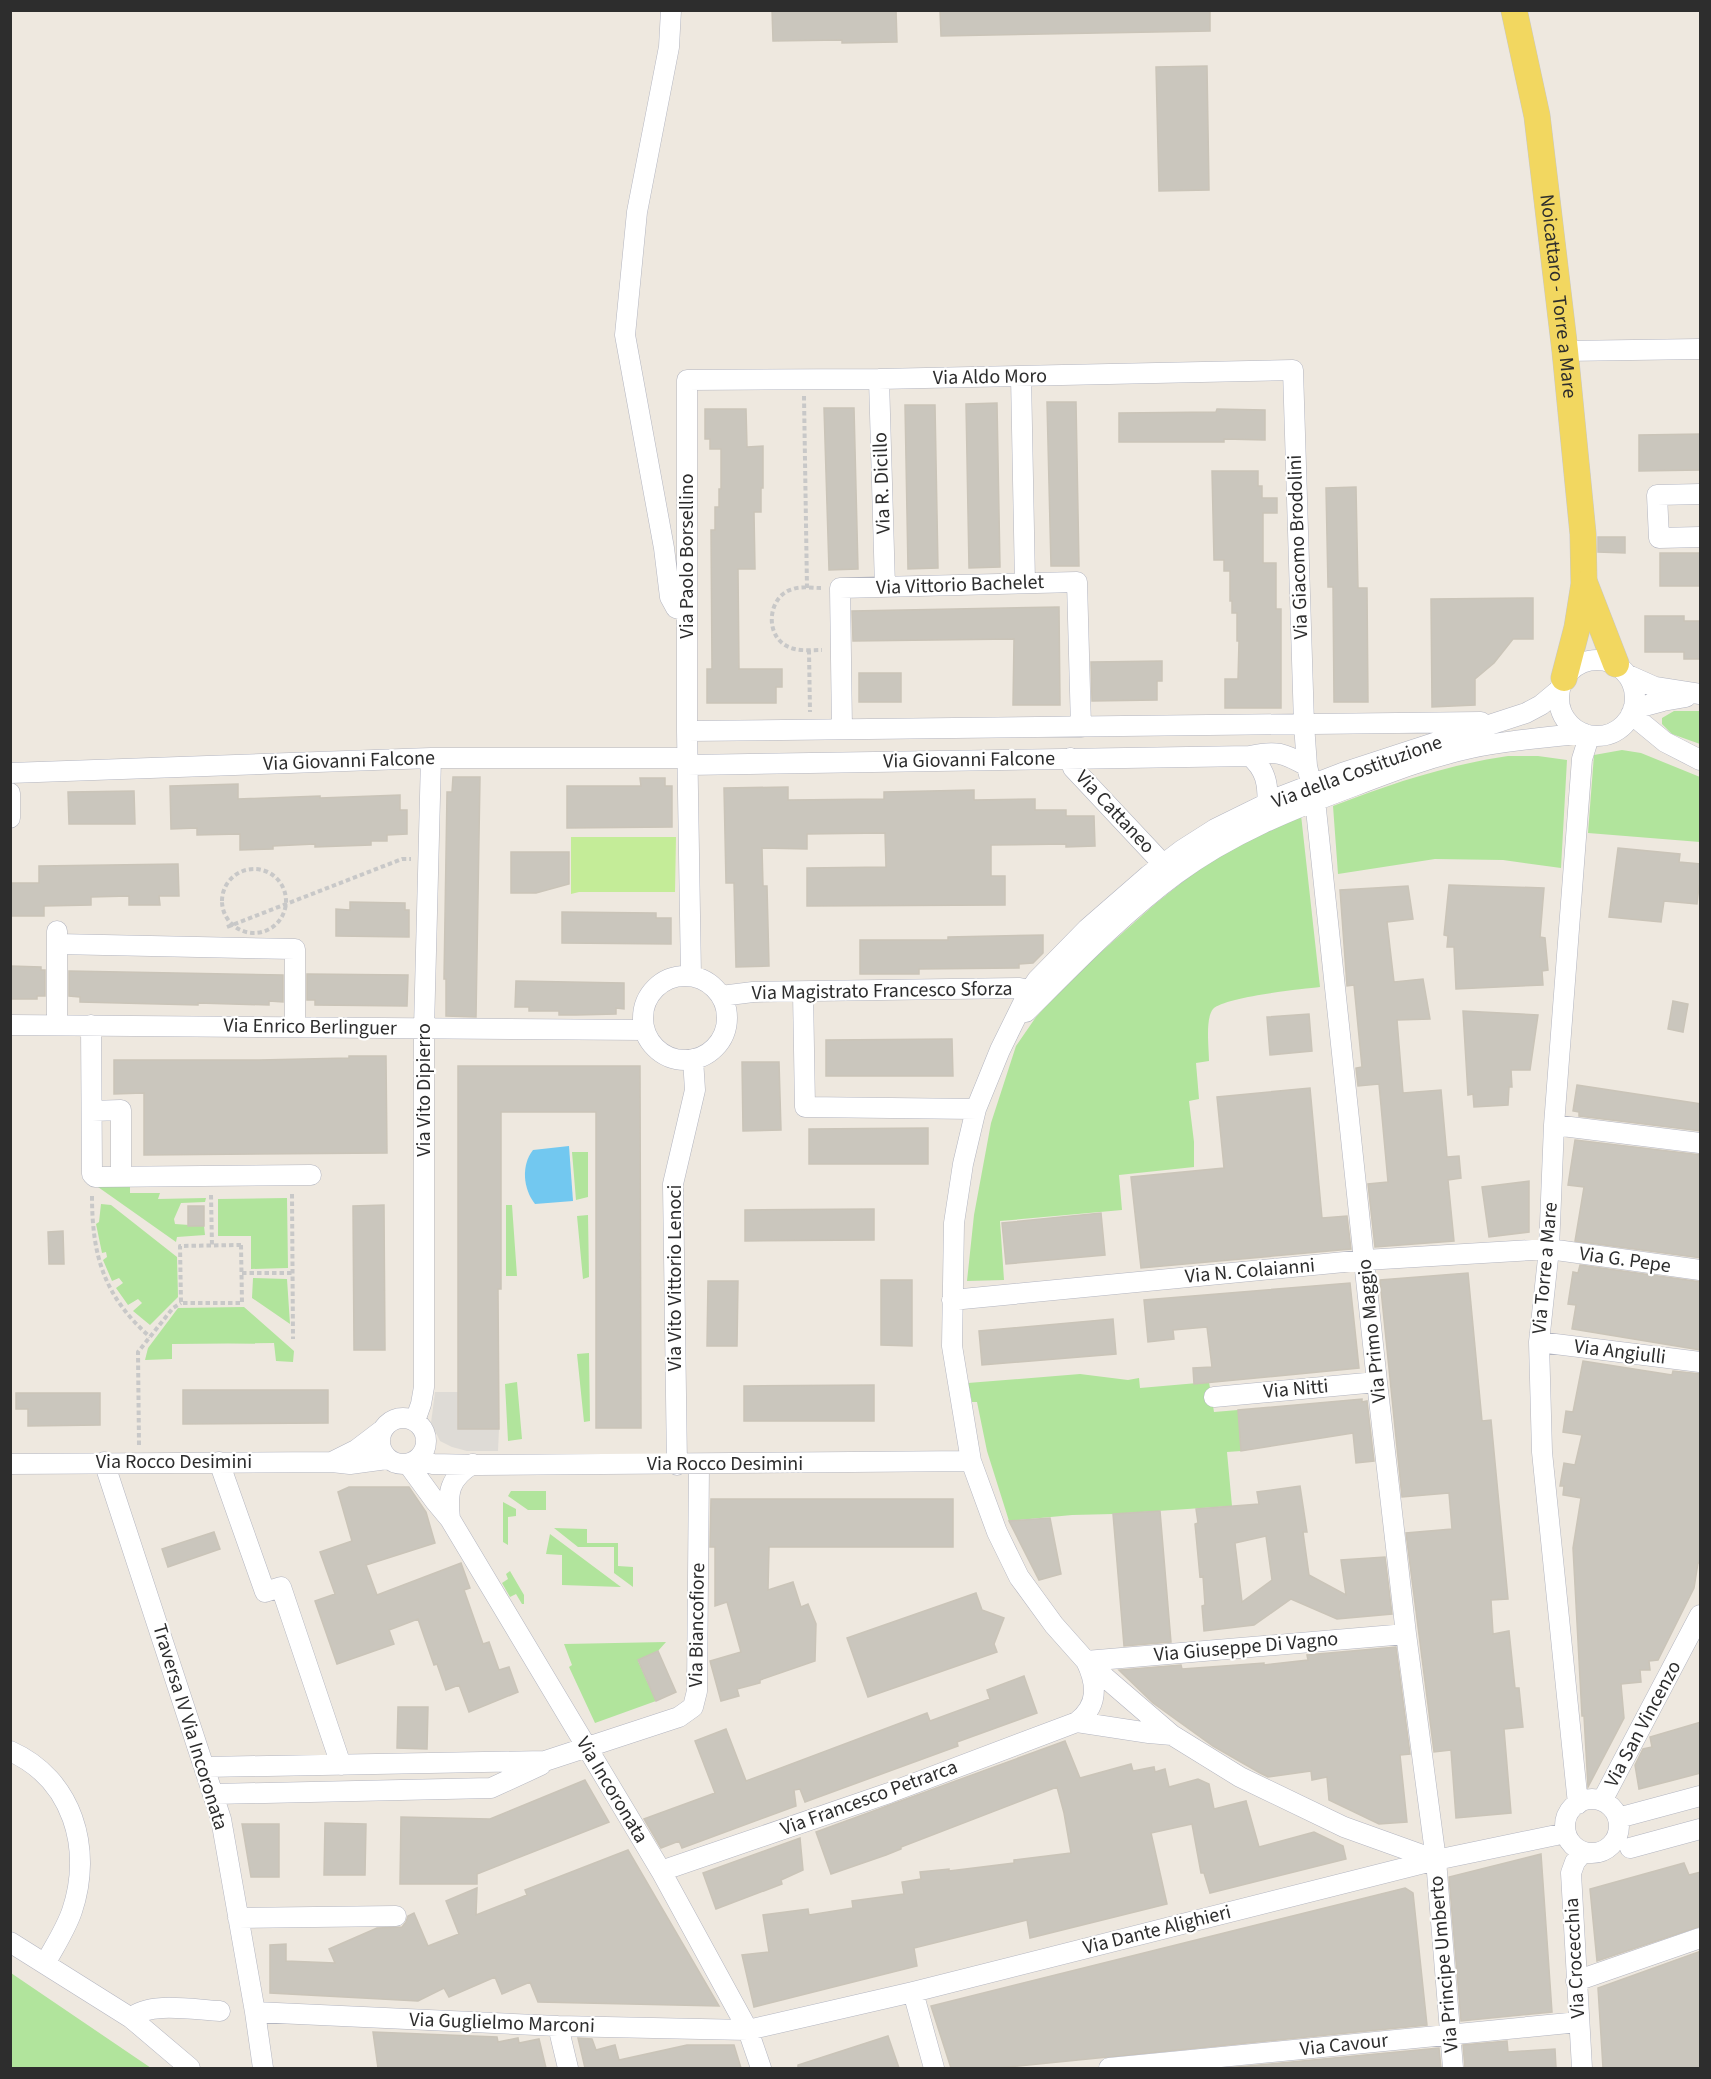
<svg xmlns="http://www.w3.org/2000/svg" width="1711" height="2079" viewBox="0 0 1711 2079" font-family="'Source Sans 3',sans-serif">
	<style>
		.green { fill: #b1e49c }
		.pitch { fill: #c4ec98 }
		.plaza { fill: #dedbd6 }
		.water { fill: #72c8f0 }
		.building { fill: #cac6bd; stroke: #cac4b8; stroke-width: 1.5; fill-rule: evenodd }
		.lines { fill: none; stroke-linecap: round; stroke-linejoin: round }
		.minor-casing { stroke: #b3b5c0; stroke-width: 21 }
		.major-casing { stroke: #c8c8c8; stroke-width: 27 }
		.path { stroke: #c8c8c8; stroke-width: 4; stroke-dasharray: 4.5 3; stroke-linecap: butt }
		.minor { stroke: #fff; stroke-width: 20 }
		.major { stroke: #f2d760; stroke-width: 26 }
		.labels { text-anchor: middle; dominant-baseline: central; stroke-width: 4.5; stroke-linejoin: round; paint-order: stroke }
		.street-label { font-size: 20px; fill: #2d2d2d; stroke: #fff }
	</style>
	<rect width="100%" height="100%" fill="#eee8df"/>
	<path class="green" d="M1674,711H1700V744L1672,734L1662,724V718Z
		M1622,750L1641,753L1700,777V842L1588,833L1594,755Z
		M1508,756H1538L1567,760L1561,868L1503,860L1435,859L1338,874L1333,806C1390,784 1447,765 1508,756Z
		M1301,815L1320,987C1301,989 1224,997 1213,1009C1205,1019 1209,1048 1209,1061L1196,1063L1199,1099L1189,1101L1194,1142V1167L1119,1175L1122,1210L1000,1221L1004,1280L967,1281L974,1215L991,1123L1016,1046L1036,1017L1072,978L1155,904L1190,876L1239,844Z
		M572,1152H588V1197L576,1200Z
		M98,1187H130V1193H160L158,1199L206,1198L205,1202L181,1203L174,1219L175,1224L204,1226L205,1235L177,1237L176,1242Z
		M287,1198L288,1268L251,1269V1236H218V1199Z
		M101,1204L111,1205L177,1257L178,1297L150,1325L133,1311L142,1303L138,1299L128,1305L116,1288L123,1283L119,1278L112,1281L103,1260L107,1257L106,1252L102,1253L96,1224L99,1222Z
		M506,1205H512L517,1276H506Z
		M588,1215L589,1277L583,1279L577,1216Z
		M253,1278L287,1279L290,1324L252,1298Z
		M244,1307L294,1351L293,1362L276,1361L274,1343L172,1344V1359L145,1360L148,1348L178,1308Z
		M589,1353L590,1421L584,1422L577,1354Z
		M1080,1374L1128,1380L1139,1378L1140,1388L1209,1382L1214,1412L1238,1410L1241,1451L1227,1452L1232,1506L1113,1514L1072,1515L1009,1521L987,1451L977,1402H972L968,1383Z
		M517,1382L522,1439L508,1441L505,1384Z
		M511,1491H546V1510H528L508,1496Z
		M503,1502L516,1509V1516L508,1517V1545L503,1542Z
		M554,1528L587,1529V1543H618V1566L633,1567V1587L614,1573V1547H578Z
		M550,1534L621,1587L562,1585V1555L546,1554Z
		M510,1571L524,1595V1604H522L516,1594L510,1597L502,1583L508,1579L506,1574Z
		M666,1642L658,1651L638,1661L656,1701L595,1723L569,1667L572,1665L564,1644Z
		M10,1973H11L151,2068H11Z"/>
	<path class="pitch" d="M571,837H676L675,892H579L571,894Z"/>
	<path class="plaza" d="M435,1392H458L499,1429L498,1451H467L452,1447L440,1441L431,1423Z"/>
	<path class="water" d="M569,1146L573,1201L535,1204C523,1189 521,1165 533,1150Z"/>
	<path class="building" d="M772,10H896L897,42L842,43V40L773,41Z
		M940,10H1210V31L941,36Z
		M1207,66L1209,190L1159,191L1156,67Z
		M1047,402H1076L1079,566H1051Z
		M997,403L1000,567L969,568L966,404Z
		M905,405H935L938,568L908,569Z
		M824,408H854L858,569L829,570Z
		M705,409H746L747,447L763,446V488H761V512H754L755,569H738L739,669H782V687H776V703H707V669H712L711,530H715V507H719V489H721V449H710V439H705Z
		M1217,409L1265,410V440L1224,439V442H1119V413L1216,412Z
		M1701,434V470L1639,471V435Z
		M1212,471H1258V486H1262V498H1277V513H1263V563H1276V609H1281V708H1225V679H1238L1239,641H1237V613H1232V601H1230V571H1224V560H1214Z
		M1356,487L1358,588H1367L1368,702H1334L1333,587H1328L1326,488Z
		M1598,537H1625V553L1598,552Z
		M1660,553H1701V586H1660Z
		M1533,598V639H1513L1494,663L1475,679V705L1432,707L1431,599Z
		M1059,607L1060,705H1013L1014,639L853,641L852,611Z
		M1645,616H1684V621H1701V659H1684V652H1645Z
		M1162,661V681H1157V700L1092,701L1091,662Z
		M859,673H901V702H859Z
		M453,777H480L476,1017L446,1016V979H444L447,792H452Z
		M640,778H665V786H672V827L567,828V786H641Z
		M238,784V799L320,796V798L400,795V810H407V834L387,835V841H371V845L315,847V844L273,846V849L240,850V834L197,835V828L171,829L170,786Z
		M788,787V800L884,799V792L974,790V800L1035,799V810H1066V816H1094L1095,846L1066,847V844L991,845V876H1005V905L807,906V868L886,867L885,833L807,834V849L762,848L763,886H767L769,966L736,967L734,883H726L724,788Z
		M134,791L135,824H69L68,792Z
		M1618,848L1680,854L1679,862L1701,864V886H1699L1697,904L1664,901L1661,922L1609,917Z
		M511,852H569V884L536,893H511Z
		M178,864L179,896H159L160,905H129V896L91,897V905L44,906V916H10V883H39V866Z
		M1449,885L1544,888L1540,937L1545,938L1548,970L1542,971L1543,985L1456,989L1454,947H1447L1448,936L1444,935Z
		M1408,886L1413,919L1387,922L1394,982L1423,979L1430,1019L1397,1020L1403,1093L1441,1090L1447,1157L1459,1156L1461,1178L1448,1180L1454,1241L1375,1247L1368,1184L1388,1182L1379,1084L1358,1086L1356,1068L1362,1067L1354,985L1347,986L1340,890Z
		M350,902L405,903V910H409V937L336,936V909L350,910Z
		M562,912L656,913V918H671V944L562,943Z
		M1043,935V953L1033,963L1019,964V968L919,969V974H860V940H948V937Z
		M10,966L41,967V970H45V996H37V999H10Z
		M69,971L283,975V1002L269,1001V1005L198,1003V1005L80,1002V997L69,996Z
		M307,974L408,975L407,1006L315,1005V1000H307Z
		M516,981L624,983V1009L616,1008V1014L576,1015H559V1011H529V1007H515Z
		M1673,1001L1688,1004L1683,1032L1668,1029Z
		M1463,1011L1538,1015L1530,1070H1511L1512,1087H1509L1508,1105L1474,1107L1473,1094L1468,1095Z
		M1309,1014L1312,1051L1270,1055L1267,1017Z
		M952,1039L953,1076H826V1040Z
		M349,1056H386L387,1153L144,1155V1093L114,1094V1060H259L349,1058Z
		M742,1062H779L781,1130L743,1131Z
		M458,1066H640L641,1428H596V1112H501V1289H498L499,1429H458Z
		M1577,1085L1701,1104V1131L1579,1116V1112L1573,1111Z
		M1310,1088L1322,1218L1347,1216L1351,1249L1141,1268L1131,1177L1224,1168L1217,1097Z
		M928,1128V1164H809V1129Z
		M1575,1140L1701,1155V1258L1575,1241L1584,1187L1568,1185Z
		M1529,1181V1232L1489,1237L1482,1187Z
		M384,1205L385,1350H354L353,1206Z
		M188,1206H204V1226H188Z
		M874,1209V1240L745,1241V1210Z
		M1101,1213L1105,1255L1006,1264L1002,1223Z
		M63,1231L64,1264H49L48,1232Z
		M1580,1265L1701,1282V1350L1572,1329L1576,1305L1568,1304L1573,1272L1578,1273Z
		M1468,1273L1482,1421L1491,1420L1508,1599L1491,1600L1493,1634L1509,1631L1515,1688H1519L1523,1727L1504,1729L1511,1813L1456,1818L1451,1750L1434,1752L1406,1533L1452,1529L1449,1493L1402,1497L1380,1280Z
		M881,1280H912V1346L881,1345Z
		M708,1281H738L737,1346H707Z
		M1350,1283L1359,1368L1194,1384L1193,1368L1212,1367L1207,1327L1173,1330L1174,1339L1148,1342L1144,1300Z
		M1113,1319L1116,1354L982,1365L979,1331Z
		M1583,1361L1672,1375L1673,1371L1701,1374V1563H1698L1694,1588L1658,1660L1649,1661L1650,1670H1640L1641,1682L1621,1684L1624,1718L1588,1787L1584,1716H1582L1573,1548L1581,1498L1563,1495L1564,1486H1560L1564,1463L1575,1465L1582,1435L1563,1432L1566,1411L1573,1412Z
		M874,1385V1421H744V1386Z
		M183,1390H328V1423L183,1424Z
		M16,1393H100V1425L28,1426V1409H16Z
		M1362,1399V1402L1367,1401L1374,1461L1356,1463L1353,1433L1241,1451L1238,1410Z
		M1300,1486L1307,1532H1303L1309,1575L1346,1595L1341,1560L1385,1557L1392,1614L1337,1619L1291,1599L1254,1625L1204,1631L1202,1606L1205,1605L1203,1576L1200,1577L1195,1524L1198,1523L1196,1509L1259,1504L1257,1492ZM1266,1536L1272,1580L1242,1602L1235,1543Z
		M349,1487H409L426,1512L435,1543L366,1565L377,1595L461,1563L470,1588L464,1590L483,1644L489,1642L499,1670L509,1667L518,1692L469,1712L459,1685L446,1690L437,1664L434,1665L418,1619L389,1630L394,1644L337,1664L315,1601L335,1594L320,1552L352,1541L338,1492Z
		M711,1499H953V1547H769L768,1590L793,1582L801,1607L808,1604L816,1624L815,1661L760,1680V1683L737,1689L739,1696L721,1701L710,1661L741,1652L727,1602L715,1606V1547H710Z
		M1160,1511L1171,1642L1124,1646L1113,1514Z
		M1050,1518L1061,1574L1039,1580L1009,1521Z
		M214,1532L220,1549L168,1567L162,1549Z
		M976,1593L982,1610L1004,1618L994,1644L997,1652L868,1697L847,1638Z
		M1396,1647L1410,1754L1400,1755L1407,1822L1379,1824L1329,1800L1327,1777L1312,1780L1311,1771L1268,1777L1260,1773L1213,1746L1153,1703L1119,1670L1181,1665L1182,1669L1264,1663V1665L1308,1660L1307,1655Z
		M658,1651L676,1692L656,1701L638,1660Z
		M1024,1676L1037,1713L957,1742L958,1746L805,1802L800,1789L794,1790L796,1806L682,1848L679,1841L661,1848L644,1819L715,1793L695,1741L726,1729L746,1781L927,1713L930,1721L990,1699L987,1690Z
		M398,1707H428L427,1749L397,1748Z
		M1701,1722V1773L1639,1789L1635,1765L1643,1749L1652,1747L1650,1737Z
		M1065,1741L1080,1778L1131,1764L1133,1771L1154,1767L1155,1772L1165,1769L1169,1787L1198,1779L1209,1784L1214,1809L1246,1801L1259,1847L1314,1832L1343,1846L1346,1859L1210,1893L1204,1873H1201L1192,1824L1151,1833L1167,1904L1030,1938L1027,1920L914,1948L917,1966L754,2007L742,1955L769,1952L763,1915L808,1909L809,1915L853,1908L852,1901L904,1894L902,1882L921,1879L920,1872L949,1869V1871L1014,1863V1860L1071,1853L1064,1813L1057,1787L901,1847V1849L886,1855L831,1874L816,1832Z
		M585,1780L609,1822L477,1874V1884H400L401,1817L490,1819Z
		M325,1823L366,1824L365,1875H324Z
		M242,1824H279V1877H251Z
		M800,1838L803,1870L781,1880L782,1884L716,1909L703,1873Z
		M628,1850L719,2006L538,2002L530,1982L502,1994L495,1977L449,1997L444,1988L418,2001L270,1993V1945L286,1944V1961L335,1963L329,1949L377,1928L402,1927L406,1922L408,1916L414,1913L428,1946L459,1934L446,1901L477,1888L476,1915L527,1895L525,1890Z
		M1541,1854L1552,2012L1461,2021L1449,1877Z
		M1684,1863L1689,1875L1701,1872V1926L1597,1961L1590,1889Z
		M1405,1888L1413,1893L1427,2025L998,2068H951L931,2006Z
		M1701,1951V2068H1603L1598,1988Z
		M373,2032L497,2037L498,2042L518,2038L519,2043L539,2039L546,2068H378Z
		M888,2036L899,2068H798V2065Z
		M578,2038L592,2039L596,2050L615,2045L619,2060L687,2045H734L741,2068H585Z
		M1507,2041L1508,2052L1555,2049L1556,2068H1465L1463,2045Z
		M1439,2048L1441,2068H1227L1429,2049Z"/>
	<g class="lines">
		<g class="minor-casing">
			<path id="minor" d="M671,10L669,47L637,212L625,335L664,548L670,597L676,608L687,611
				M1565,351L1700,349
				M1021,376L1025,583
				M879,379L885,587
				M1700,494L1657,495L1659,538L1700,537
				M1559 698a38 38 0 1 1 76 0a38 38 0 1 1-76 0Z
				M1628,675L1655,687L1700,694
				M1633,709L1663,701L1686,697
				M1631,714L1665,742L1700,760
				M842,729L840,588L1077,582L1081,727
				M687,731L1481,722
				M1250,756C1276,750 1284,753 1307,766
				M1070,758L1073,768L1163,864
				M688,765L1250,756C1265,769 1269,784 1267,804
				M10,773L431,758H688
				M10,793V818
				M57,931V1025
				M57,944L295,949V1026
				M691,976L687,731V380L879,379L1293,370L1304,724L1307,766L1315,800L1377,1382L1406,1634L1436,1860L1453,2068
				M643 1018a42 42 0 1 1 84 0a42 42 0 1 1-84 0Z
				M803,992L805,1107L976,1109
				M721,996L753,992L1020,988L1041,994
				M1026,1012C1074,964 1122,914 1176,874C1230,834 1292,809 1354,786C1393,771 1430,757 1471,748C1508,740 1545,738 1583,733
				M10,1025L645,1030
				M91,1025L92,1174L95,1177L311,1175
				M92,1111L121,1110V1177
				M1554,1125L1700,1143
				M952,1300L1365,1260L1549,1249L1700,1270
				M1539,1342L1700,1362
				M1214,1397L1377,1382
				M380 1441a23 23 0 1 1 46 0a23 23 0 1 1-46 0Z
				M415,1421L421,1404L424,1387V1029L431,758
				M416,1460L433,1464L478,1465L971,1461
				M104,1462L221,1819L255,2012L263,2068
				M219,1462L265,1592L281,1587L341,1765
				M332,1462L356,1450L381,1431
				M10,1464L332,1462L350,1464L387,1459
				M408,1464L435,1501L450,1519L661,1871L748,2030L761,2068
				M677,1465L673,1184L695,1090L693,1059
				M450,1519C447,1493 449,1478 473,1464
				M1086,1661L1406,1634
				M1077,1722L1149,1733L1172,1735
				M10,1751C73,1779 93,1849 72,1911C66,1929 54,1947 45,1964
				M205,1767L545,1761L679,1717L693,1707L697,1691L699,1465
				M214,1794L491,1788L541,1765
				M1565 1826a27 27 0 1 1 54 0a27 27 0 1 1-54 0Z
				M1602,1801L1700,1615
				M1578,1804L1542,1452L1539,1342L1549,1249L1554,1125L1582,759L1588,740L1593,736
				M1618,1818L1700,1796
				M1630,1848L1700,1829
				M1436,1860L1344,1827L1240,1777L1172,1735L1086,1661L1054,1625L1019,1577L997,1532L971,1461L952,1346L954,1223L963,1164L976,1109L1000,1050L1027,995L1037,980L1087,929L1149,875L1182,850L1215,829L1282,796L1342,773L1526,713L1541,705L1559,690
				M661,1871L889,1793L1077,1722C1099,1705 1097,1684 1086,1661
				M238,1918L396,1916
				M10,1942L131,2018L190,2068
				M1576,1981L1700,1938
				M913,1992L934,2068
				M255,2012L558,2026L748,2030L913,1992L1436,1860L1566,1833
				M131,2018C149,2001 195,2010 220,2011
				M558,2026L568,2068
				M1109,2068L1579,2022
				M1582,2068L1571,1873L1575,1862L1583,1852"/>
		</g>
		<g class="major-casing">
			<g id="major">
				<path id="s1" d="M1514,10L1537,116L1565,351L1583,534L1584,584L1577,628L1564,678"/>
				<path d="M1585,584L1616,664"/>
			</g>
		</g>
		<path class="path" d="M804,396L807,588
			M821,588C812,588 802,586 793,589C769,595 764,632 785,645C796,652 810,650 822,650
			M809,650L810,712
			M222 901a32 32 0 1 1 64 0a32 32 0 1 1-64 0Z
			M227,927L402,859H411
			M292,1194L293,1339
			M211,1195L212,1246
			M92,1196C92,1256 104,1296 150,1337
			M241,1245L242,1303H181L180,1246Z
			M242,1273H293
			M139,1445L138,1352L173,1308L181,1303"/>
		<use href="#minor" class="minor"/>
		<use href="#major" class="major"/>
	</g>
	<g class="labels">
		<g class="street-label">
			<text stroke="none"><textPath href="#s1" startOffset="290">Noicattaro - Torre a Mare</textPath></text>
			<text transform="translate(990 377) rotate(-1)">Via Aldo Moro</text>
			<text transform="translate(882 483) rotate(-92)">Via R. Dicillo</text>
			<text transform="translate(1298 547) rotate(-92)">Via Giacomo Brodolini</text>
			<text transform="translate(687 556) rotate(-90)">Via Paolo Borsellino</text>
			<text transform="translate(960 585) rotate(-2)">Via Vittorio Bachelet</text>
			<text transform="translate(969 760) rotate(-1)">Via Giovanni Falcone</text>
			<text transform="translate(349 761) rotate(-2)">Via Giovanni Falcone</text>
			<text transform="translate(1357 772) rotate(-20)">Via della Costituzione</text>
			<text transform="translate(1115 812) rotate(47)">Via Cattaneo</text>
			<text transform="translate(882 991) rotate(-1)">Via Magistrato Francesco Sforza</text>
			<text transform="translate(310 1027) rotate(1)">Via Enrico Berlinguer</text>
			<text transform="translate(424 1090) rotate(-90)">Via Vito Dipierro</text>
			<text transform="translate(1625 1260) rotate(8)">Via G. Pepe</text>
			<text transform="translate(1545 1268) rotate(-85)">Via Torre a Mare</text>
			<text transform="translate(1250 1271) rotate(-5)">Via N. Colaianni</text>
			<text transform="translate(675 1278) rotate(-90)">Via Vito Vittorio Lenoci</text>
			<text transform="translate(1372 1331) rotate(-96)">Via Primo Maggio</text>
			<text transform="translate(1620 1352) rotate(7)">Via Angiulli</text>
			<text transform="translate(1296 1389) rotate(-5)">Via Nitti</text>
			<text x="174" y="1462">Via Rocco Desimini</text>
			<text x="725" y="1464">Via Rocco Desimini</text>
			<text transform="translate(697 1625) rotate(-89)">Via Biancofiore</text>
			<text transform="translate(1246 1647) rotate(-5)">Via Giuseppe Di Vagno</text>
			<text transform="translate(1643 1724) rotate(-62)">Via San Vincenzo</text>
			<text transform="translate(190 1727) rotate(73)">Traversa IV Via Incoronata</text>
			<text transform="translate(612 1790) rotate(59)">Via Incoronata</text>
			<text transform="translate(869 1798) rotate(-20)">Via Francesco Petrarca</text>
			<text transform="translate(1157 1930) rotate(-14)">Via Dante Alighieri</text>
			<text transform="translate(1575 1958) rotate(-93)">Via Crocecchia</text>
			<text transform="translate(1444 1964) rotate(-95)">Via Principe Umberto</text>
			<text transform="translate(502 2023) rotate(2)">Via Guglielmo Marconi</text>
			<text transform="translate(1344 2045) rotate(-6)">Via Cavour</text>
		</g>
	</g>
	<rect width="1711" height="2079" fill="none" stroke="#2d2d2d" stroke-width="24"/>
</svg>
